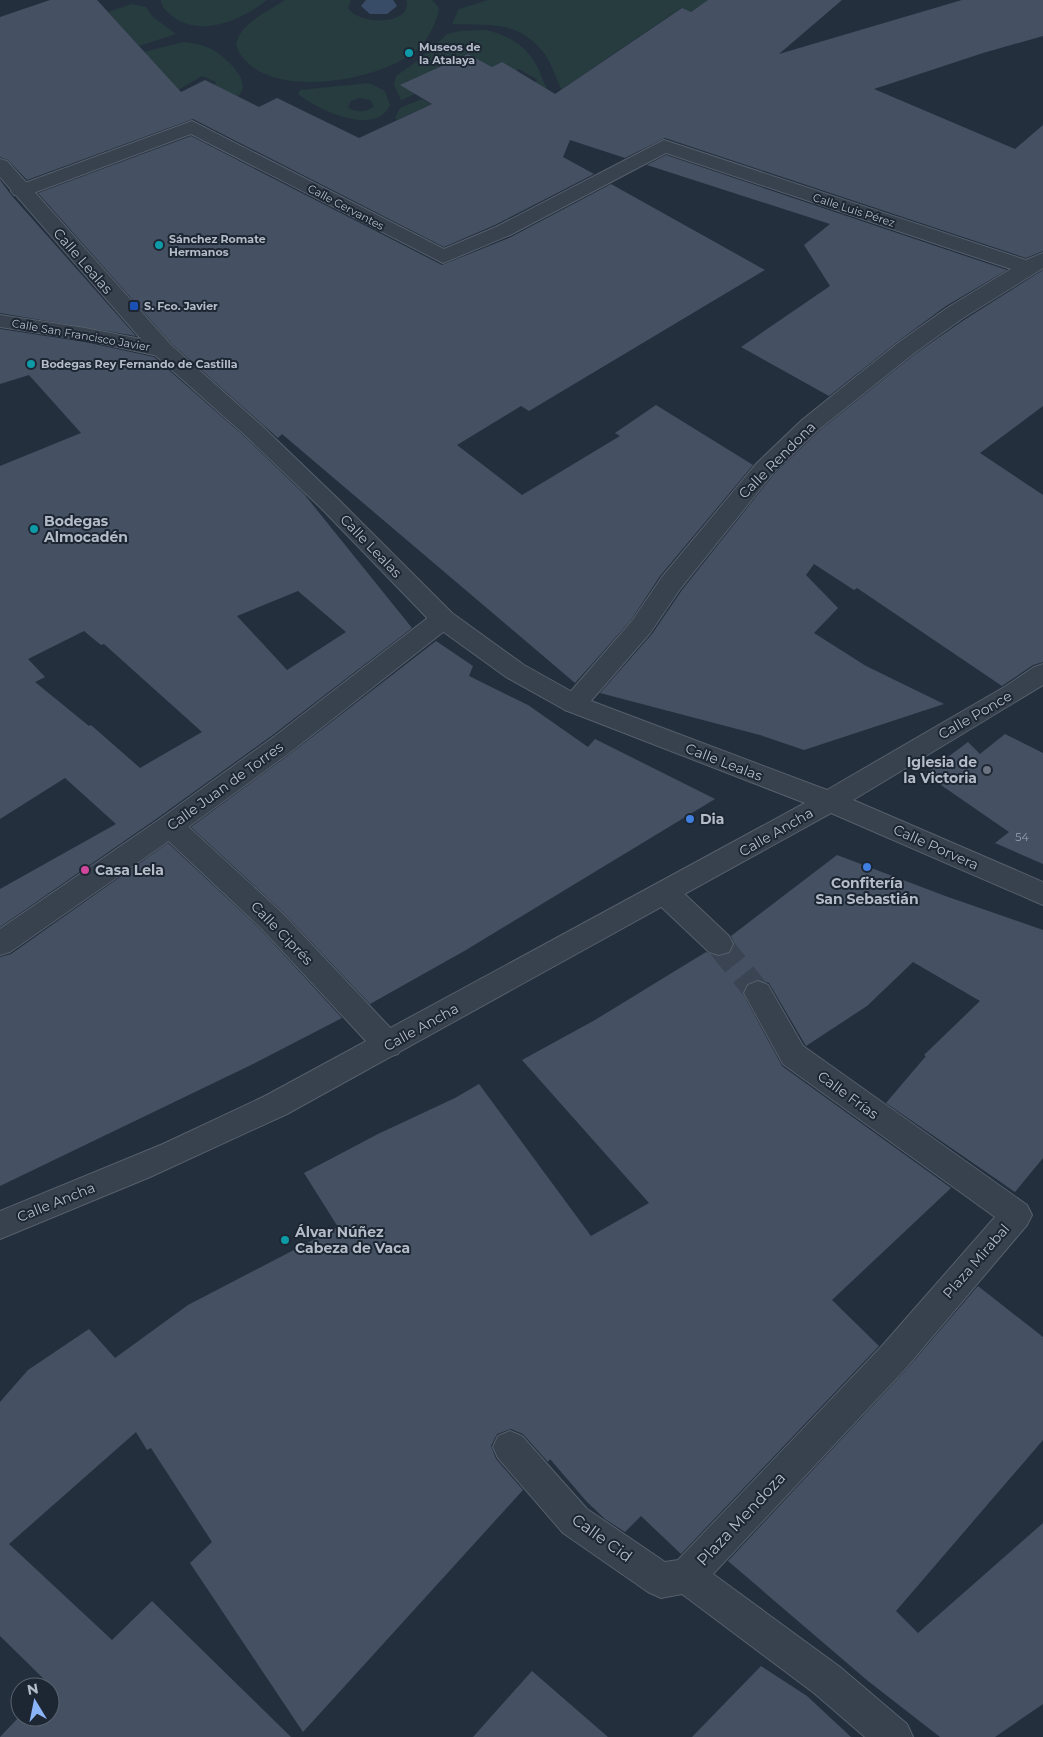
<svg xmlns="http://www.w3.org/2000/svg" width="1043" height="1737" viewBox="0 0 1043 1737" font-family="Montserrat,sans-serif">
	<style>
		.green { fill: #263c3f; fill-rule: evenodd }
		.water { fill: #394c67 }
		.building { fill: #455162; fill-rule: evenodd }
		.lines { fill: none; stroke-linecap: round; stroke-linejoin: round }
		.pedestrian-tunnel { stroke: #3a4453; stroke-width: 26; stroke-dasharray: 26 13; stroke-linecap: butt }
		.pedestrian-casing { stroke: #565f6c; stroke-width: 2 }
		.minor-casing { stroke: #565f6c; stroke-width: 2 }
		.tertiary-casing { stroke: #565f6c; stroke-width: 2 }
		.pedestrian { fill: #38414e; fill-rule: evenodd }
		.minor { fill: #38414e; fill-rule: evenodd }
		.tertiary { fill: #38414e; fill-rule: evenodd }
		.culture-dot { fill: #0f9aa8; stroke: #1d2633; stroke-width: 2 }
		.transit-dot { fill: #1a4fb4; stroke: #1d2633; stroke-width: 2 }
		.worship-dot { fill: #6b7280; stroke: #1d2633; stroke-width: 2 }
		.shop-dot { fill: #3f7fe0; stroke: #1d2633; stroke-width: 2 }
		.hotel-dot { fill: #d1479c; stroke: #1d2633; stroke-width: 2 }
		.labels { text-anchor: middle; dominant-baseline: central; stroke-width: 4; stroke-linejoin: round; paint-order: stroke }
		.far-poi-label { font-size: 11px; font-weight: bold; fill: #b4bcc9; stroke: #1d2633; text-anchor: start }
		.far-street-label { font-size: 11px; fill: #b4bcc9; stroke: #1d2633 }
		.number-label { font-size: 11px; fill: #98a1af }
		.street-label { font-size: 14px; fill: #b4bcc9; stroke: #1d2633 }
		.poi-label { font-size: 14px; font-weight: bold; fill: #b4bcc9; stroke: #1d2633; text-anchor: start }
		.near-street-label { font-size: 16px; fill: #b4bcc9; stroke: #1d2633 }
	</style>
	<rect width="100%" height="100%" fill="#242f3e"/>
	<path class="green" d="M161,0H267C242,20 199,39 171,15C166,11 161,7 161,0Z
		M285,0H351L348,8C360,27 415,24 406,0H432L439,8C438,19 429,38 421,46C387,82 257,105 236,45C240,23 267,12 285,0Z
		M488,0H708L691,12L681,8L565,87L562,91C556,79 552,64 544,53C517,19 489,26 452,24L459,9Z
		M132,4L146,7L153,17L176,34L139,46L108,12Z
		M486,30C510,36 527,46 538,68C542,77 544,85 550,93L525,86L538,80L519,69L506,75L502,62L492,67L468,54L401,85L415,94L401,100L394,85L396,76L420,59L447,34L460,31Z
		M183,42C193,43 204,45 213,50C224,56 253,81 239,95C230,104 213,109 201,115L216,82L202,76L178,90L144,52Z
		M369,83L385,91L390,105C376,138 316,109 298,94L300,90ZM359,98L370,100L374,106C367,113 356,113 348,107L351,101Z
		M422,99L431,104L397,120L395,118L400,108Z"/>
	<path class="water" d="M366,0H393L397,6L387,14H370L361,6Z"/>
	<path class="building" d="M50,0H97L181,92L205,80L259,107L277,98L359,138L432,104L400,85L468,54L492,67L502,62L555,94L682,8L691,12L708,0H842L779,54L962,0H1043V36L983,53L874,89L1015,149L1043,125V251L1026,258L665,138L625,158L570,140L563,157L594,174L495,225L444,247L193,119L27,180L8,160L0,157V17Z
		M191,136L442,265L511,237L611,184L765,270L529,411L521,406L457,445L522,495L620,436L615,433L656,405L753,465L660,576L631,620L575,683L282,434L278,438L172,344L38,193Z
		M666,155L1007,270L946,306L897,342L829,396L741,347L830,286L804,245L830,224L647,165Z
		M0,180L12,196L136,336L0,313Z
		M1043,270V406L980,453L1043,495V662L1033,665L1002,686L857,588L854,590L814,564L806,575L838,608L814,633L866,666L944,704L804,750L760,735L600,693L652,634L682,590L774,474L819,431L915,354L964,320Z
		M0,329L85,342L154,357L245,437L304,494L412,628L274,734L159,817L0,927V889L116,824L65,778L0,819V466L81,433L29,375L0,384ZM298,591L346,632L287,670L237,616ZM84,631L101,645L104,644L202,732L140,768L91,725L89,726L35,682L45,677L28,659Z
		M436,641L473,666L469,676L528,705L588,747L595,739L715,799L466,950L370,1004L283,912L191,827L294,751Z
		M1005,734L1043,753V864L995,843L1009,832L925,774L968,742L980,754Z
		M168,843L261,930L342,1018L251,1065L0,1186V957L11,954Z
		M837,855L948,897L1043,930V1158L1015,1192L886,1103L926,1056L924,1055L980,1001L913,962L867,1006L806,1046L769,983L757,979L747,983L742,992L782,1066L951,1188L832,1300L879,1346L681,1554L641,1516L625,1532L605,1519L587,1502L550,1459L548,1462L523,1434L511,1429L497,1434L491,1446L496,1459L523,1490L303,1732L190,1563L212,1542L151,1448L147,1450L136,1432L9,1544L112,1640L152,1601L291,1737H0L20,1716L50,1717L51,1686L0,1636V1402L28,1370L89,1329L115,1358L188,1305L338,1227L304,1173L378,1134L455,1098L479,1084L591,1236L649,1203L522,1060L595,1020L706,952L718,957L730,954L735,945L731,936Z
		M978,1286L1043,1337V1440L896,1611L918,1633L1043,1523V1704L995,1737H940L868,1681L728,1561L906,1370Z
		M761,1666L807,1696L851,1737H692Z
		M532,1671L608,1737H473Z"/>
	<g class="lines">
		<path class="pedestrian-tunnel" d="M719,944L758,993"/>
		<g class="pedestrian-casing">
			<path id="pedestrian" d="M170,816L180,819L282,913L398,1036L403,1045L398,1054L388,1057L378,1054L262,929L160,833L156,826L160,819Z
				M665,882L675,885L729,936L733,944L729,952L719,955L709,952L655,901L651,893L655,885Z
				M758,981L768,985L803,1046L1027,1205L1032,1215L1027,1225L905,1369L713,1574L840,1667L907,1724L913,1737H865L814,1693L682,1594L661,1598L648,1592L563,1533L498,1458L493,1447L498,1436L510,1431L522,1436L587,1509L665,1562L678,1560L881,1347L995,1217L783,1064L744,993L748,985Z"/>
		</g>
		<g class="minor-casing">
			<path id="minor" d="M192,121L444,249L496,227L664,140L1026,260L1043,253V268L963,318L914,353L818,430L773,473L680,589L650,633L583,710L574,713L565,710L561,704L565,698L632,621L662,577L757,463L802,420L898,343L947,308L1011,269L666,153L510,235L443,263L191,134L28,195H14L11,191L14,187Z
				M0,315L85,328L171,345L174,350L171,355L163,357L85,340L0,327Z
				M443,611L452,613L455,619L452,625L293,750L180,833L10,952L0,955V929L160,819L275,736L434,613Z"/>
		</g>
		<g class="tertiary-casing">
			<path id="tertiary" d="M0,159L7,161L171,345L262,426L337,498L452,613L524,665L583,698L827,790L1006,686L1034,667L1043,664V685L853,800L1043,882V905L831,813L287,1114L150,1177L0,1239V1211L163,1144L265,1096L805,803L565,710L506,677L434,625L321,508L246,436L155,355L0,177Z"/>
		</g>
		<use href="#pedestrian" class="pedestrian"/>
		<use href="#minor" class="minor"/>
		<use href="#tertiary" class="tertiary"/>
	</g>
	<g class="culture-dot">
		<circle cx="409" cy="53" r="5"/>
		<circle cx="159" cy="245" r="5"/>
		<circle cx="31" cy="364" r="5"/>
		<circle cx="34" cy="529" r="5"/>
		<circle cx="285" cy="1240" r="5"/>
	</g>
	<rect class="transit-dot" x="129" y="301" width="10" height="10" rx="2.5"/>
	<circle class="worship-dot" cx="987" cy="770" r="5"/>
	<g class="shop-dot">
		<circle cx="690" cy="819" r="5"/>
		<circle cx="867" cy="867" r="5"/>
	</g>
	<circle class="hotel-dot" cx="85" cy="870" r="5"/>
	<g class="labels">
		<g class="far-poi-label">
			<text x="419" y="47">Museos de<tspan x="419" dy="13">la Atalaya</tspan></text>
			<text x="169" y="239">Sánchez Romate<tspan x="169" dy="13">Hermanos</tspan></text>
			<text x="144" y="306">S. Fco. Javier</text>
			<text x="41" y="364">Bodegas Rey Fernando de Castilla</text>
		</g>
		<g class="far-street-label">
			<text transform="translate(346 207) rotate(28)">Calle Cervantes</text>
			<text transform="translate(854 210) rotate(18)">Calle Luis Pérez</text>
			<text transform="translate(81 335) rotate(10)">Calle San Francisco Javier</text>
		</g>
		<g class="number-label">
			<text x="1022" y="837">54</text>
		</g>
		<g class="street-label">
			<text transform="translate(83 261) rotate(49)">Calle Lealas</text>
			<text transform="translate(777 460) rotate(-45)">Calle Rendona</text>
			<text transform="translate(371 546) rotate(46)">Calle Lealas</text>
			<text transform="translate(975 715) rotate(-30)">Calle Ponce</text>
			<text transform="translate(724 762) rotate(21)">Calle Lealas</text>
			<text transform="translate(225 786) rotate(-36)">Calle Juan de Torres</text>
			<text transform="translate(776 832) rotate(-30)">Calle Ancha</text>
			<text transform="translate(936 847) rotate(24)">Calle Porvera</text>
			<text transform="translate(282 933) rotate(46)">Calle Ciprés</text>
			<text transform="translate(421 1027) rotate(-29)">Calle Ancha</text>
			<text transform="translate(848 1095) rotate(36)">Calle Frías</text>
			<text transform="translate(56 1202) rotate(-22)">Calle Ancha</text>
			<text transform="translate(976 1261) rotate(-49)">Plaza Mirabal</text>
		</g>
		<g class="poi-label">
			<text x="44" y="521">Bodegas<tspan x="44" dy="16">Almocadén</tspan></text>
			<text x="977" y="762" text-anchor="end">Iglesia de<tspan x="977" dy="16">la Victoria</tspan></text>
			<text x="700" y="819">Dia</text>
			<text x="95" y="870">Casa Lela</text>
			<text x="867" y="883" text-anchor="middle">Confitería<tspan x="867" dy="16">San Sebastián</tspan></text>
			<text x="295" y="1232">Álvar Núñez<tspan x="295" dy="16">Cabeza de Vaca</tspan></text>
		</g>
		<g class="near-street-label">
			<text transform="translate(741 1519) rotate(-47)">Plaza Mendoza</text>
			<text transform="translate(602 1538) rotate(36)">Calle Cid</text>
		</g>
	</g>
	<g transform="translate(35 1702) rotate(350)"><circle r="24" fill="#1d2633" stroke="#59626f"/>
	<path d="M0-4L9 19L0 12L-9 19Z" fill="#8ab4f8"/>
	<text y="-8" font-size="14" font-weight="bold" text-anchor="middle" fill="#b4bcc9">N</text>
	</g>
</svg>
